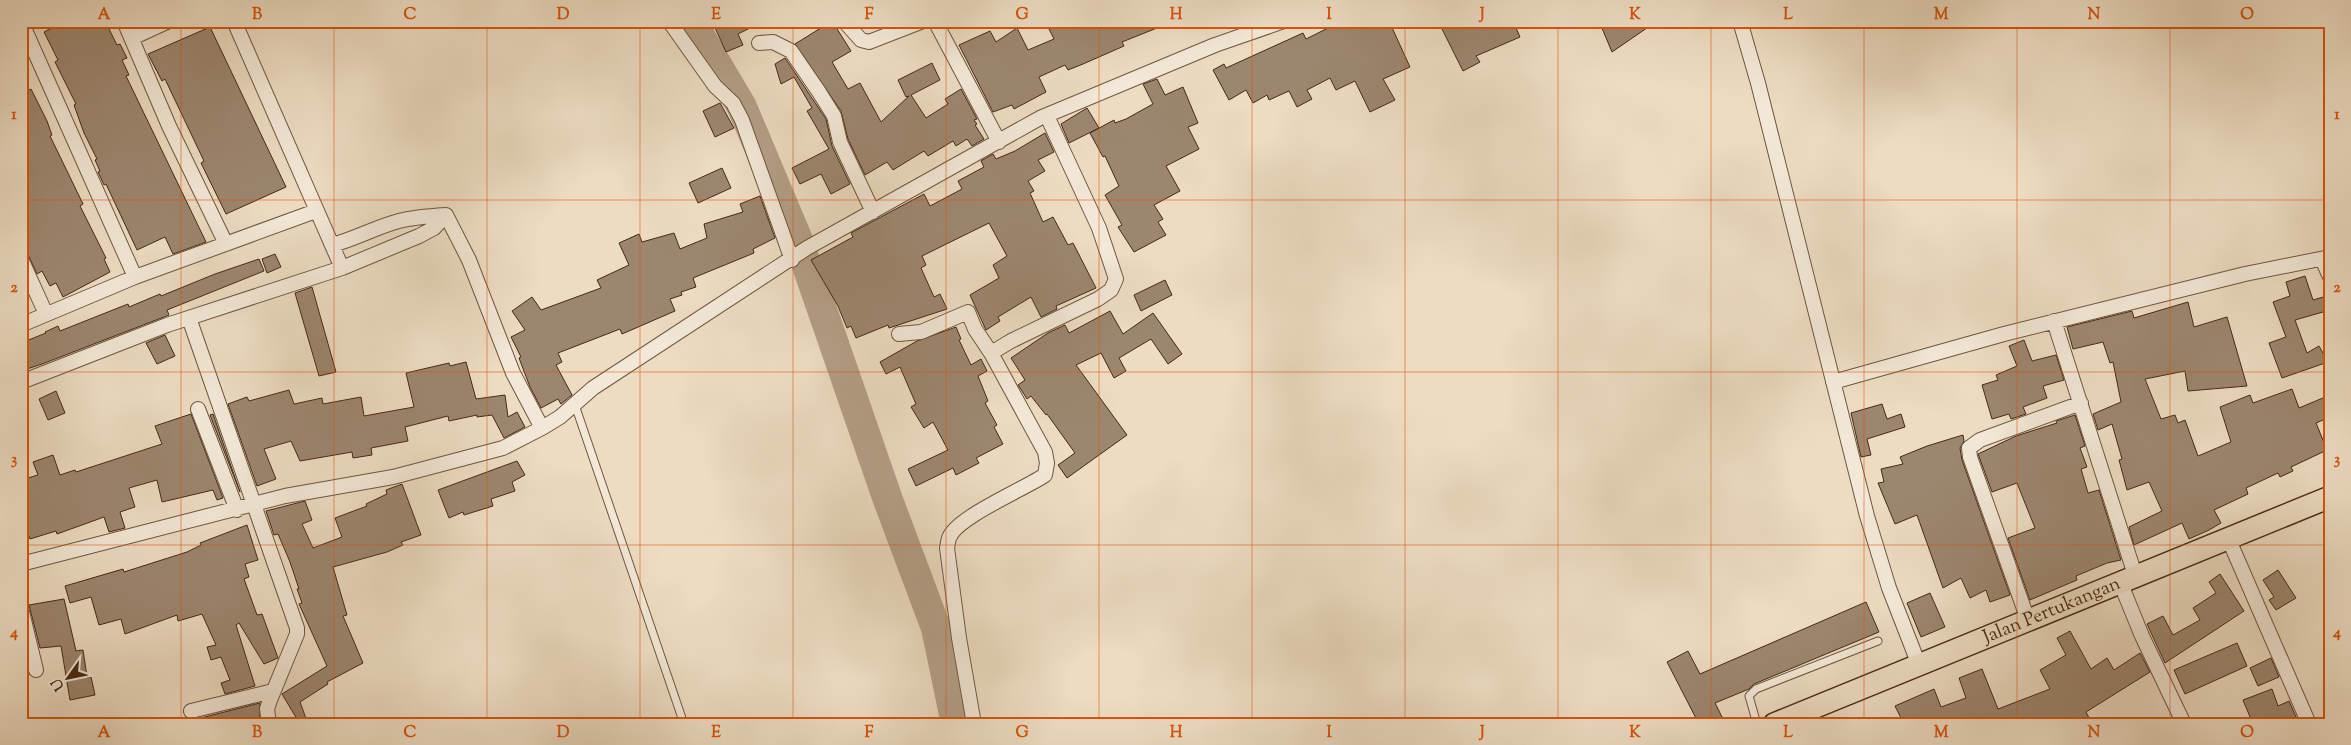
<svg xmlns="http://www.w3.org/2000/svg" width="2351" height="745" viewBox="0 0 2351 745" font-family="'Sorts Mill Goudy',serif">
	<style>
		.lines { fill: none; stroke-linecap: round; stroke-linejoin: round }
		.river { stroke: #b49f87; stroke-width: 30 }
		.building { fill: #9c866f; stroke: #452915 }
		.lane-casing { stroke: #6f5640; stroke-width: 9 }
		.street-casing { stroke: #6f5640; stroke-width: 16 }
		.primary-casing { stroke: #452915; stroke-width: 24 }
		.lane { stroke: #f3e8d7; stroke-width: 7 }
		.street { stroke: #f3e8d7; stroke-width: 14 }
		.primary { stroke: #eddcc2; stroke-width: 21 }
		.grid { fill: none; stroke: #d8540d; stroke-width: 1; stroke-opacity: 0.55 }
		.labels { text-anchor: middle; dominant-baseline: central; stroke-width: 4; stroke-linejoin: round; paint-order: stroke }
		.street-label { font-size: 19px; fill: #452915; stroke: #f3e8d7 }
		.neatline { fill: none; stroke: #d8540d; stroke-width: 2 }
		.grid-label { font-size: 16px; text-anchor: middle; font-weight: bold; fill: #d8540d }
	</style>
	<rect width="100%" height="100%" fill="#eddcc2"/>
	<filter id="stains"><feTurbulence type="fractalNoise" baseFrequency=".004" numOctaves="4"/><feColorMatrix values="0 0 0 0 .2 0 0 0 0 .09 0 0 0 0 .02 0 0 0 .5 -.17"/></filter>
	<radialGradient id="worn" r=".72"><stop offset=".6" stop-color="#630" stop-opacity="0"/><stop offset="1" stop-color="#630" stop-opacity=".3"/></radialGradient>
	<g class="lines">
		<path class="river" d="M691,21L742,107L798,240L888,500L936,628L956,724"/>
	</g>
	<path class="building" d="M65,21H105L117,45L120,44L127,58L122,60L129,75L126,76L206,242L173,254L165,237L137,250L106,184L104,185L98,172L100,171L95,160L97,159L84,133L74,105L76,104L55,62L58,60L44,32Z
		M712,21H764L738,34L743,45L726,52Z
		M832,21L851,51L832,62L848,89L860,83L881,122L909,96L906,97L898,80L932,63L940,80L911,95L926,118L948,104L945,99L961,89L977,119L974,120L977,124L975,125L984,139L972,146L967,139L956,146L953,141L928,156L924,151L893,170L887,162L865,175L848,139L841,111L795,44Z
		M1045,21H1172V22L1122,42L1124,46L1083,64L1068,70L1065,65L1039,77L1046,92L1014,109L1012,105L993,112L959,45L990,31L996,42L1017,28L1028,50L1054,39Z
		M1327,21H1389L1410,67L1383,79L1395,100L1370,112L1355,81L1336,90L1330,78L1307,90L1312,99L1297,107L1289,91L1269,100L1267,95L1253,103L1246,90L1229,100L1213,70L1224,64L1226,68L1303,33L1306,39L1330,27Z
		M1438,21H1513L1520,37L1476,56L1480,62L1463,71Z
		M1599,21H1657L1612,52Z
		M210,27L286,187L226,214L201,163L204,161L165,79L162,81L148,54Z
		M785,58L826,119L832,146L850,184L831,194L821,174L800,184L792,168L829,149L807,111L812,108L794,77L781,84L775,64Z
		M1157,79L1165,95L1183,87L1198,123L1188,127L1199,149L1166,166L1180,191L1154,205L1163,219L1158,222L1166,235L1134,252L1118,227L1122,225L1105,195L1119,186L1105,156L1103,157L1090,133L1114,120L1115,123L1126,119L1153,104L1143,84Z
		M31,89L47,121L52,135L50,136L83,204L80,206L106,258L104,259L110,272L63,297L56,283L50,286L42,271L37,274L25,248L29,246L21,231V94Z
		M720,103L734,128L715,137L703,111Z
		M1087,108L1099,128L1069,143L1061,124Z
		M1045,133L1054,152L1038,160L1045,171L1028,181L1034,191L1030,193L1043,222L1053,217L1068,245L1073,243L1096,288L1056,306L1057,309L1041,317L1031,297L998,317L1000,321L986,330L970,295L999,278L993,265L1007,256L989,223L922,256L926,265L921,268L934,297L940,294L947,309L889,328L888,325L856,338L851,326L847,328L838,306L811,260L853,237L851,233L924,194L930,206L962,189L958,181L984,167L981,161L993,154L996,159L1015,151Z
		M722,168L731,188L698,203L689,183Z
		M760,196L775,238L753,249L754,253L693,278L696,287L681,292L682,295L670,299L675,311L622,334L620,329L558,353L562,362L556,365L572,395L561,404L558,399L541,408L530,387L519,358L521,357L511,337L525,330L512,311L532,297L541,310L601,288L597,280L629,265L619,243L639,234L642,242L674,233L680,249L707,238L704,224L743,212L740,204Z
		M275,254L281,267L267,273L262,259Z
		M259,259L264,271L167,310L169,315L42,364L27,369L25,364L21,366V343L46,333L45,332L58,326L60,331L128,304L129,307L160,294L161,296L215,274Z
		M2305,276L2313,300L2330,295V310L2295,320L2307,353L2319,346L2328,362L2282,378L2269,343L2286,337L2273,302L2290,296L2286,282Z
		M1165,280L1172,295L1141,311L1134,295Z
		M312,287L336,372L319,376L295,293Z
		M2188,302L2194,327L2227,317L2247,386L2188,391L2185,371L2145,379L2161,419L2175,415L2178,423L2185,420L2198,456L2231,442L2220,407L2250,395L2253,403L2292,389L2299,408L2330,395V417L2316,423L2327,450L2291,467L2293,471L2280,477L2278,473L2246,488L2248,494L2214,510L2221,523L2209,530L2189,539L2182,523L2134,545L2129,527L2162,511L2149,482L2127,490L2119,460L2122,459L2112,424L2098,430L2093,414L2121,402L2113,362L2110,363L2103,342L2073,349L2067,327L2132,311L2134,318Z
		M1110,311L1123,334L1153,313L1182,354L1168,364L1151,339L1119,358L1126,371L1114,378L1101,353L1076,365L1127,435L1067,478L1058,465L1075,453L1047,414L1046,415L1031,396L1027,399L1022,391L1018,385L1025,380L1011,358L1048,333L1065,325L1069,333Z
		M956,327L961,339L959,340L971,365L981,359L987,371L978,376L988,401L985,403L997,425L994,427L1003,444L976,458L979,463L956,475L953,468L916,486L908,469L948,450L933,422L924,428L911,407L916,404L900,367L886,374L880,362L917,341Z
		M165,335L175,356L157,364L146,343Z
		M2024,340L2032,361L2056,355L2064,380L2043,386L2047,398L2023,407L2026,414L2011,419L2009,414L1992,419L1982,385L1998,380L1996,375L2017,366L2009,346Z
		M466,362L476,399L505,395L508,417L517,412L525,427L504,438L492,415L477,417V415L449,421L448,416L405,427L408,441L371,448L372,455L353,458L352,452L300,461L291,441L264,449L276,479L257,486L228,404L247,397L249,401L289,390L294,404L322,398L323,404L361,397L364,416L414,407L406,373L449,363L450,366Z
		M56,391L65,413L48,420L39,399Z
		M1882,404L1887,419L1901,414L1905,427L1867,439L1871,455L1861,457L1851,413Z
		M191,414L223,498L217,500L213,490L162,502L157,480L129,488L135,507L120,512L125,528L109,532L104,517L57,534L56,531L30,539L29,536L21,539V480L38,475L33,462L53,455L60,475L75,470L76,472L162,444L155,426Z
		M213,414L240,492L210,415Z
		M2075,415L2085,446L2080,448L2087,467L2081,469L2088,493L2099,490L2121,560L2107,563L2076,576L2077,580L2030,600L2008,538L2035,528L2017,483L1992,492L1978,454L2016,436L2057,423L2056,421Z
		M1963,435L1964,441L1960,448L1962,460L2010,595L1990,602L1986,590L1970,598L1961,578L1943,588L1917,515L1895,524L1878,483L1884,482L1881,469L1903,464L1900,457L1927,446Z
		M517,461L525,475L512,482L515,491L491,499L493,506L464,515L463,512L449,518L438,490Z
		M402,484L421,535L401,542L403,545L387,552L333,567L347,615L343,616L363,663L327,682L328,684L300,702L308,724H300L282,694L327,666L299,604L302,603L297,589H299L290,562L278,534L274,535L266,511L305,501L312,520L302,524L313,548L342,537L335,518L367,506L366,504L387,494L386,490Z
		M247,525L258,560L245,564L249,577L244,579L257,615L262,614L278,658L264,664L239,623L236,625L255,686L225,694L221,683L230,680L221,657L211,660L207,647L216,645L202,614L178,621L177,615L125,634L121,619L99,625L91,597L70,603L65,586L123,569L124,572L187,552L201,545L200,543Z
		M2278,570L2296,598L2276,610L2269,600L2274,597L2263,580Z
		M2220,574L2244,611L2165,663L2147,624L2163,616L2173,635L2200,620L2193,608L2216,593L2209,582Z
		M1930,593L1945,627L1921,637L1907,603Z
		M64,599L76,651L83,650L87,677H91L95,695L70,700L61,646L40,648L29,605Z
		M1866,602L1879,632L1754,684L1749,689L1715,703L1723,719L1714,724H1699L1667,662L1688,651L1700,674Z
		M2070,631L2091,669L2107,658L2114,670L2140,653L2150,672L2086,712L2092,724H1904L1895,706L1934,689L1941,707L1966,698L1959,678L1982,669L1998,709L2050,689L2040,670L2066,655L2057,638Z
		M2237,643L2247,666L2185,694L2174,670Z
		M2271,658L2279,677L2258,686L2250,668Z
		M2272,689L2278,706L2289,701L2299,724H2253L2243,700Z
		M260,703V724H188V719L193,720Z"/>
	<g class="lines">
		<g class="lane-casing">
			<path id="lane" d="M575,405L684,724
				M1757,724L1749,696L1756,689L1878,641"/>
		</g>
		<g class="street-casing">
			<path id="street" d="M21,21L135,277
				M124,21L169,126L226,244
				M234,21L342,268
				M669,21L715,86L733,103L742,120L792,260
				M844,21L861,40L869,42L923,21
				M935,21L999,142
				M1740,21L1758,83L1867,516L1889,588L1919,665
				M132,38L169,21
				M759,43L773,42L791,51L819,92L834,116L840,142L873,212
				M332,245C355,239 376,227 399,221C414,217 430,216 446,215
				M21,259L46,314
				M2322,259L2330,277
				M189,318L297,628V634L270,700L267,709L269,724
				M2054,321L2135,575
				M21,325L135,277L316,211
				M899,334L921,332L968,312L975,329L991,353
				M21,382L167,325L342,268L419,236L434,228L446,215L469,260L513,373L542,428
				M1833,382L2004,334L2245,274L2330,257
				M198,409L237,510
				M2229,540L2309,724
				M21,564L285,496L393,477L503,448L542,428L560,417L593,388L807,248L1040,118L1215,45L1284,21
				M2120,582L2142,636L2184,724
				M21,608L36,670
				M2028,620L1970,457L1969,448L1980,440L2081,403
				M191,711L273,691
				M974,724L959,638L947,548C948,544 948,539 950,536C960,516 1024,489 1045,475L1047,463L1045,452L991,353L1011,341L1098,299L1111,290L1116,279L1099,228L1047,116"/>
		</g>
		<g class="primary-casing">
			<g id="primary">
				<path id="s1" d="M1774,724L2330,497"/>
			</g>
		</g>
		<use href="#lane" class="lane"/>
		<use href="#street" class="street"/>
		<use href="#primary" class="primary"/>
	</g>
	<path class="grid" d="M181,21V724M334,21V724M487,21V724M640,21V724M793,21V724M946,21V724M1099,21V724M1252,21V724M1405,21V724M1558,21V724M1711,21V724M1864,21V724M2017,21V724M2170,21V724M21,200H2330M21,372H2330M21,545H2330"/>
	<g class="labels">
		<g class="street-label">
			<text stroke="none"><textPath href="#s1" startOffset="300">Jalan Pertukangan</textPath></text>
		</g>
	</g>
	<rect width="2351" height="745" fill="none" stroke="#eddcc2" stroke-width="55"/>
	<g transform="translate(68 678) rotate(237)" stroke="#f3e8d7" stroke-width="4" paint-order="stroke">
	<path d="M0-4L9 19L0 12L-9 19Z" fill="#452915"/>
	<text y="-8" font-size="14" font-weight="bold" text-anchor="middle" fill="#452915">U</text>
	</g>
	<rect x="28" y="28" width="2296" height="690" class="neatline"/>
	<g class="grid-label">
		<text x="104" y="19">A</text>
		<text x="257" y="19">B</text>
		<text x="410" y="19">C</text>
		<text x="563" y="19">D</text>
		<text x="716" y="19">E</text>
		<text x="869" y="19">F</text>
		<text x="1022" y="19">G</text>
		<text x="1176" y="19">H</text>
		<text x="1329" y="19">I</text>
		<text x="1482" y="19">J</text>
		<text x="1635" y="19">K</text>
		<text x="1788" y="19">L</text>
		<text x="1941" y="19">M</text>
		<text x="2094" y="19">N</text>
		<text x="2247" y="19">O</text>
		<text x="14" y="119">1</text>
		<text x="2337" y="119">1</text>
		<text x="14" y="292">2</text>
		<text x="2337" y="292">2</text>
		<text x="14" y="464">3</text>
		<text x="2337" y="464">3</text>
		<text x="14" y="637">4</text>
		<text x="2337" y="637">4</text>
		<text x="104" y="737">A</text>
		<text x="257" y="737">B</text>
		<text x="410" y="737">C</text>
		<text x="563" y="737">D</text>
		<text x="716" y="737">E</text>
		<text x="869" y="737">F</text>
		<text x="1022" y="737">G</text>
		<text x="1176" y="737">H</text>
		<text x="1329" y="737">I</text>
		<text x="1482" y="737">J</text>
		<text x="1635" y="737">K</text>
		<text x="1788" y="737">L</text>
		<text x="1941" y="737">M</text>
		<text x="2094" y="737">N</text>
		<text x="2247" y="737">O</text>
	</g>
	<rect width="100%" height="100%" filter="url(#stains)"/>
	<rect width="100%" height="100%" fill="url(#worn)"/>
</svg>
